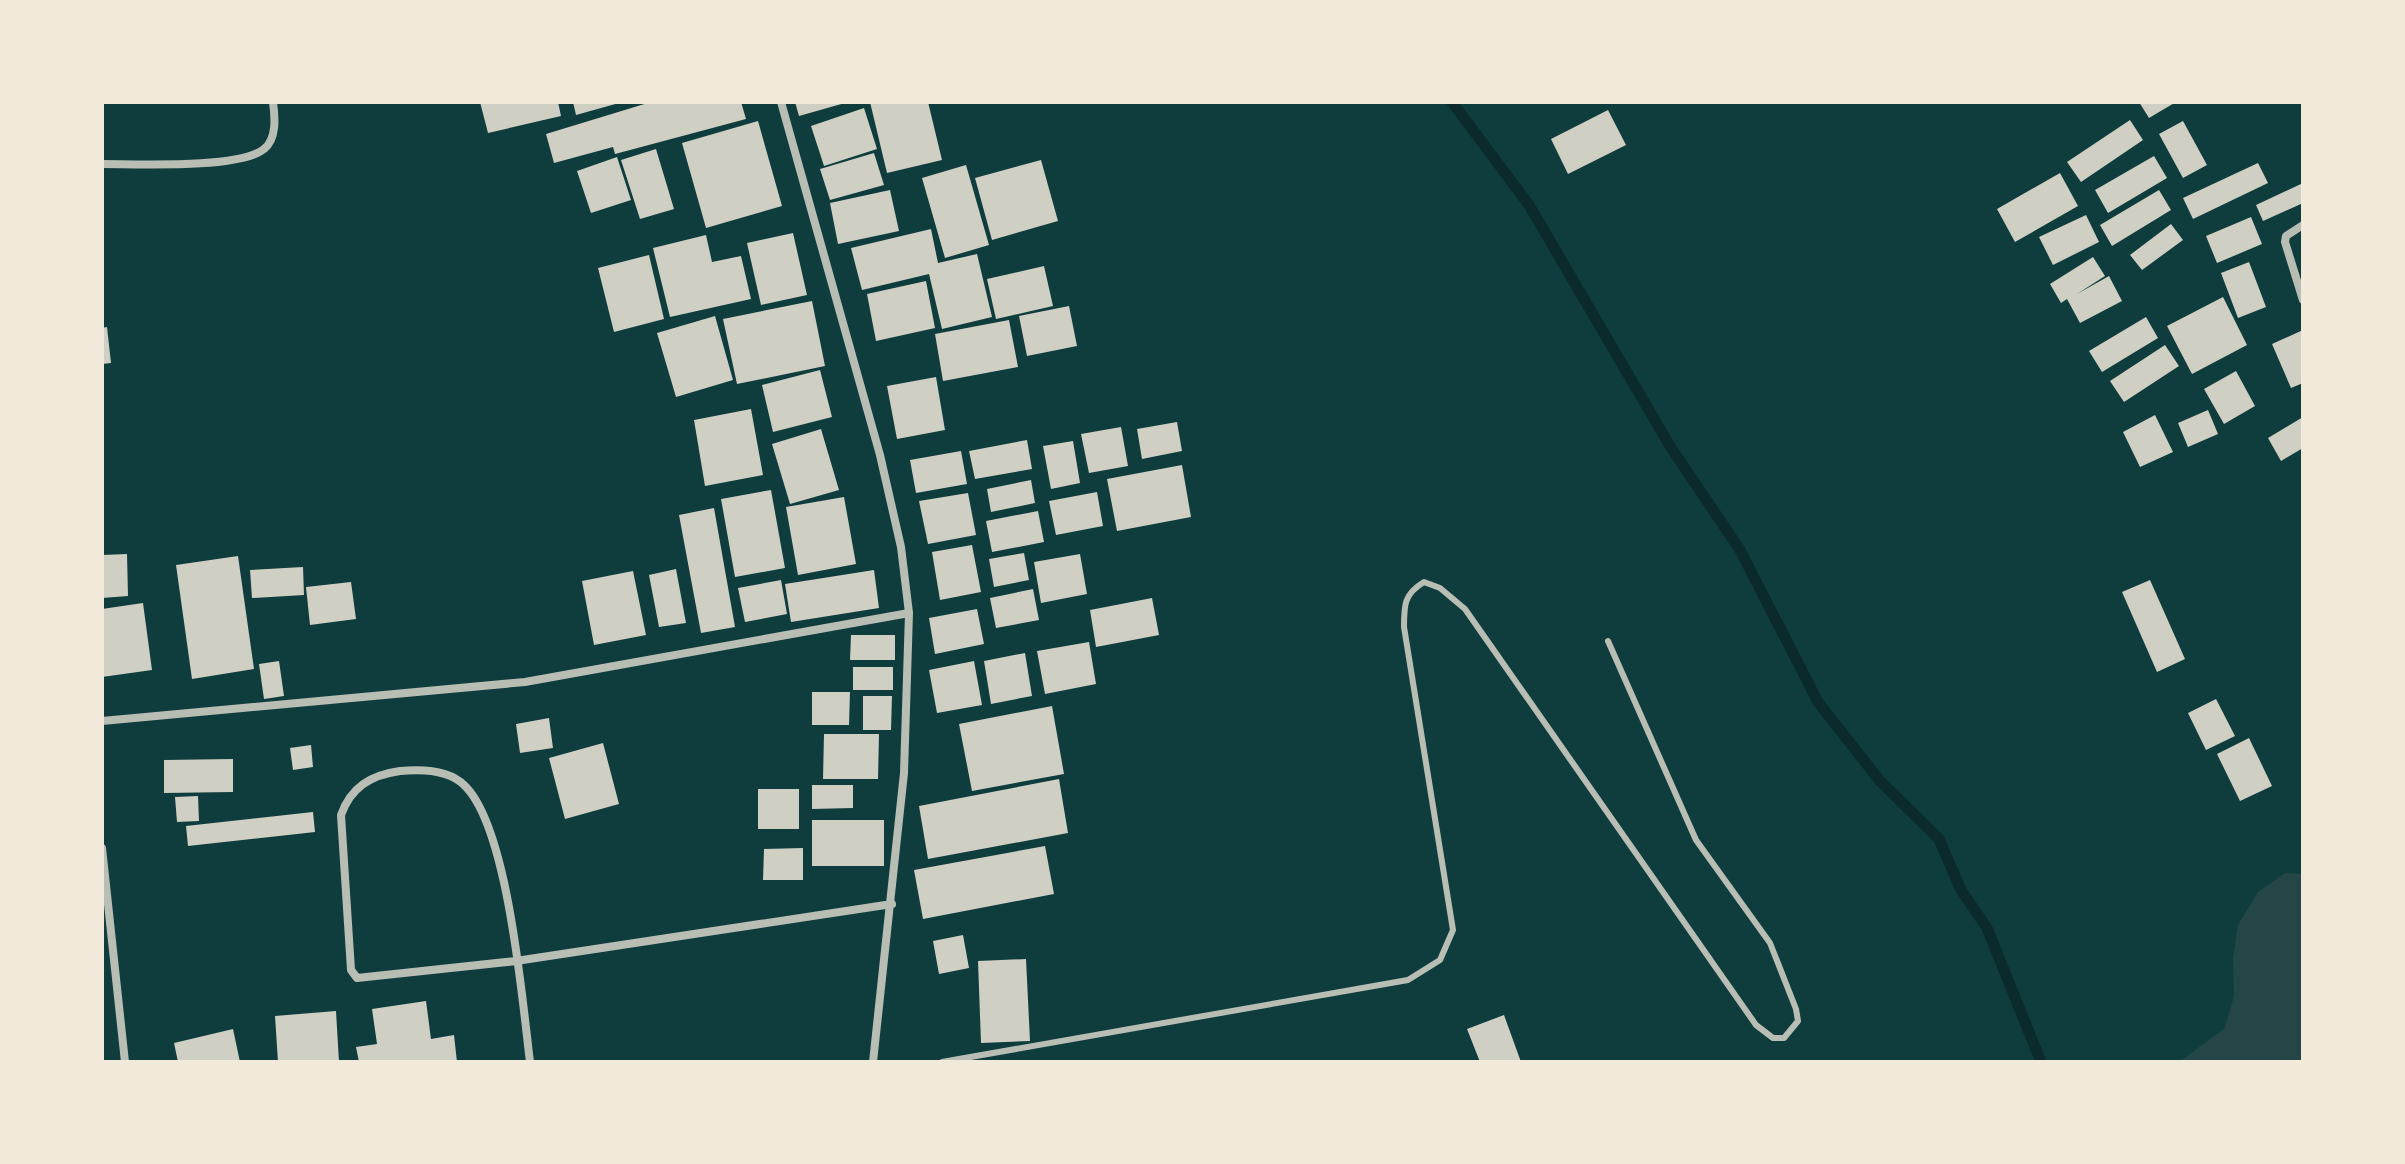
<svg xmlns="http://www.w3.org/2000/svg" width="2405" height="1164" viewBox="0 0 2405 1164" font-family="Signika,sans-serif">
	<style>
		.green { fill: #244646 }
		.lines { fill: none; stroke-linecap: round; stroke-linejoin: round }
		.stream { stroke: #0a2a2b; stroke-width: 11 }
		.building { fill: #cfcfc3 }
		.service { stroke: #b8beb3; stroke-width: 6 }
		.minor { stroke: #b8beb3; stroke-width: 8 }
	</style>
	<rect width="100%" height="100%" fill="#0f3d3e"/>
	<path class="green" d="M2285,873L2303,874V1062H2179L2225,1028L2234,996L2233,959L2238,925L2258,892Z"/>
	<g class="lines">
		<path class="stream" d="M1452,102L1529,205L1670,446L1740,550L1818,702L1880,781L1939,839L1961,890L1987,928L2041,1062"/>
	</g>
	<path class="building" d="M480,102H558L561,116L488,133Z
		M573,102H619V103L576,115Z
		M651,102H741L746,119L615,154L613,147L554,163L546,134Z
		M795,102H845V103L799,116Z
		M870,102H928L942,160L887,173Z
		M2139,102H2176L2149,118Z
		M864,108L877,149L824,166L811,126Z
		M1608,110L1626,145L1568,174L1551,139Z
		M2130,120L2143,140L2081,182L2067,162Z
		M758,121L782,206L706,228L682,143Z
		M2183,121L2207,165L2183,178L2159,134Z
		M656,149L674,209L640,219L621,160Z
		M874,153L884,185L830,200L820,169Z
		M2154,156L2167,178L2108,213L2095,190Z
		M617,157L631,200L591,213L577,171Z
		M1041,160L1058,221L992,240L975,178Z
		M2258,163L2268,183L2193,219L2183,198Z
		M966,165L989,245L945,258L922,178Z
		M2060,173L2078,206L2015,242L1997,209Z
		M2303,183V203L2263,221L2256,205Z
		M890,190L899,231L838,244L830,203Z
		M2159,190L2171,210L2112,246L2100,225Z
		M2086,215L2099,242L2053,265L2039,237Z
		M2251,217L2262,244L2217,263L2206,236Z
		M2171,224L2183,240L2142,270L2130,255Z
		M931,229L938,263L977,254L992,317L942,329L929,274L862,290L851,248Z
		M793,233L807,295L761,305L747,243Z
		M706,235L712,262L741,256L751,299L670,317L653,248Z
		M649,255L664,319L614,332L598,268Z
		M2093,257L2105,276L2077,294L2109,276L2122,301L2080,323L2067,299L2061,303L2050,284Z
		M2249,262L2266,307L2238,318L2221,273Z
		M1044,266L1053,306L996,319L987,279Z
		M926,281L935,328L876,341L867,294Z
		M2223,297L2247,345L2192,374L2167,326Z
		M812,301L825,366L737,384L723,319Z
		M1069,306L1077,346L1027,356L1019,316Z
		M715,316L733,380L676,397L657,333Z
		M2146,317L2158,338L2102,372L2089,351Z
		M1009,320L1018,367L943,381L935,334Z
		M107,327L111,363L102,364V328Z
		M2303,330V383L2291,388L2272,344Z
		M2165,345L2179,366L2124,402L2110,381Z
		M820,370L832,417L773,432L762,385Z
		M2236,371L2255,406L2224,424L2204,389Z
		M936,377L945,430L897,439L887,386Z
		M751,409L763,475L705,486L694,420Z
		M2208,410L2218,434L2188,447L2178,423Z
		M2155,415L2173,452L2140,467L2123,432Z
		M2303,417V448L2281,461L2268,438Z
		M1177,422L1182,451L1142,459L1137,429Z
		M1121,427L1128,466L1089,473L1081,434Z
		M821,429L839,490L790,504L772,444Z
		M1027,440L1032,469L975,479L969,451Z
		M1073,441L1080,483L1051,489L1043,446Z
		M961,451L967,484L916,493L910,460Z
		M1182,465L1191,517L1117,531L1107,479Z
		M1031,480L1035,503L991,512L987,489Z
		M771,490L785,568L735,577L721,499Z
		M1097,492L1103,526L1056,535L1049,501Z
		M968,493L976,535L928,544L919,501Z
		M844,497L856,564L798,575L786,507Z
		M714,508L735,627L701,633L679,515Z
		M1038,511L1044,542L992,552L986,521Z
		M972,545L981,592L940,600L932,552Z
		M1024,553L1029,580L994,587L989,559Z
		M127,554L128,596L102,598V555Z
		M1080,554L1087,594L1041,603L1034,562Z
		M238,556L254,669L192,679L176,565Z
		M303,567L304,595L252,598L250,570Z
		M676,569L686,623L659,627L649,575Z
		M874,570L879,608L791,622L785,584Z
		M633,571L646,635L594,645L582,581Z
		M781,580L787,614L745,622L738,588Z
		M2150,580L2185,659L2157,672L2122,592Z
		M351,582L356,619L310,625L306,587Z
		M1033,589L1039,620L996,628L990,598Z
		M1152,598L1159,635L1096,647L1090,610Z
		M143,603L152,670L102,677V609Z
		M977,609L984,644L935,654L929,618Z
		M851,635H895V660H850Z
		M1089,642L1096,684L1045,694L1037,651Z
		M1025,653L1032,696L991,704L984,661Z
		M279,661L284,696L264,699L259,664Z
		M974,661L982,705L937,713L929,670Z
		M853,667H893V690H853Z
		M812,692H850L849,725H812Z
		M863,696H892L891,730H863Z
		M2216,699L2235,736L2206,750L2188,713Z
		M1052,706L1064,774L972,791L959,724Z
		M549,718L553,748L520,753L516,724Z
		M824,734H879L878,779H823Z
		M2249,738L2272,786L2240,801L2217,754Z
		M603,743L619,804L565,819L549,758Z
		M311,745L313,767L293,770L290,748Z
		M233,759V792L164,793V760Z
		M1059,779L1068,833L928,859L919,806Z
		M812,785H853V808L812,809Z
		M758,789H799V829H758Z
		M198,796L199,821L177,822L175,797Z
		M313,812L315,832L188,846L186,826Z
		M812,820H884V866H812Z
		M1045,846L1054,894L923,919L914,870Z
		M803,848V880H763L764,849Z
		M963,935L969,968L939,974L933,941Z
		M1026,959L1030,1041L981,1043L978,961Z
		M426,1001L431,1039L454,1035L457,1062H359L356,1047L377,1044L372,1009Z
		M336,1011L339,1062H278L275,1016Z
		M1504,1015L1521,1062H1480L1467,1029Z
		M233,1029L240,1062H178L174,1043Z"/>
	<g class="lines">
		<path class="service" d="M942,1062L1408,980L1440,960L1453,930L1404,627C1404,605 1404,594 1424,582L1440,588L1465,609L1756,1025L1773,1038H1784L1798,1021L1796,1009L1770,943L1696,840L1608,641"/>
		<path class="minor" d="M781,102L880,455L901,547L909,613L904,773L873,1062
			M102,164C136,164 240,169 264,149C277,139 275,117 273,102
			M2303,225L2286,236L2285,242L2303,300
			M102,721L525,682L909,613
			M102,848L125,1062
			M530,1062C522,999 508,826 464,785C448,769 421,769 400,771C371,775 351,787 341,815L351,970L357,978L516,961L892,904"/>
	</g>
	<rect width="2405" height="1164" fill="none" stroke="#f1e9da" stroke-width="208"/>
</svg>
